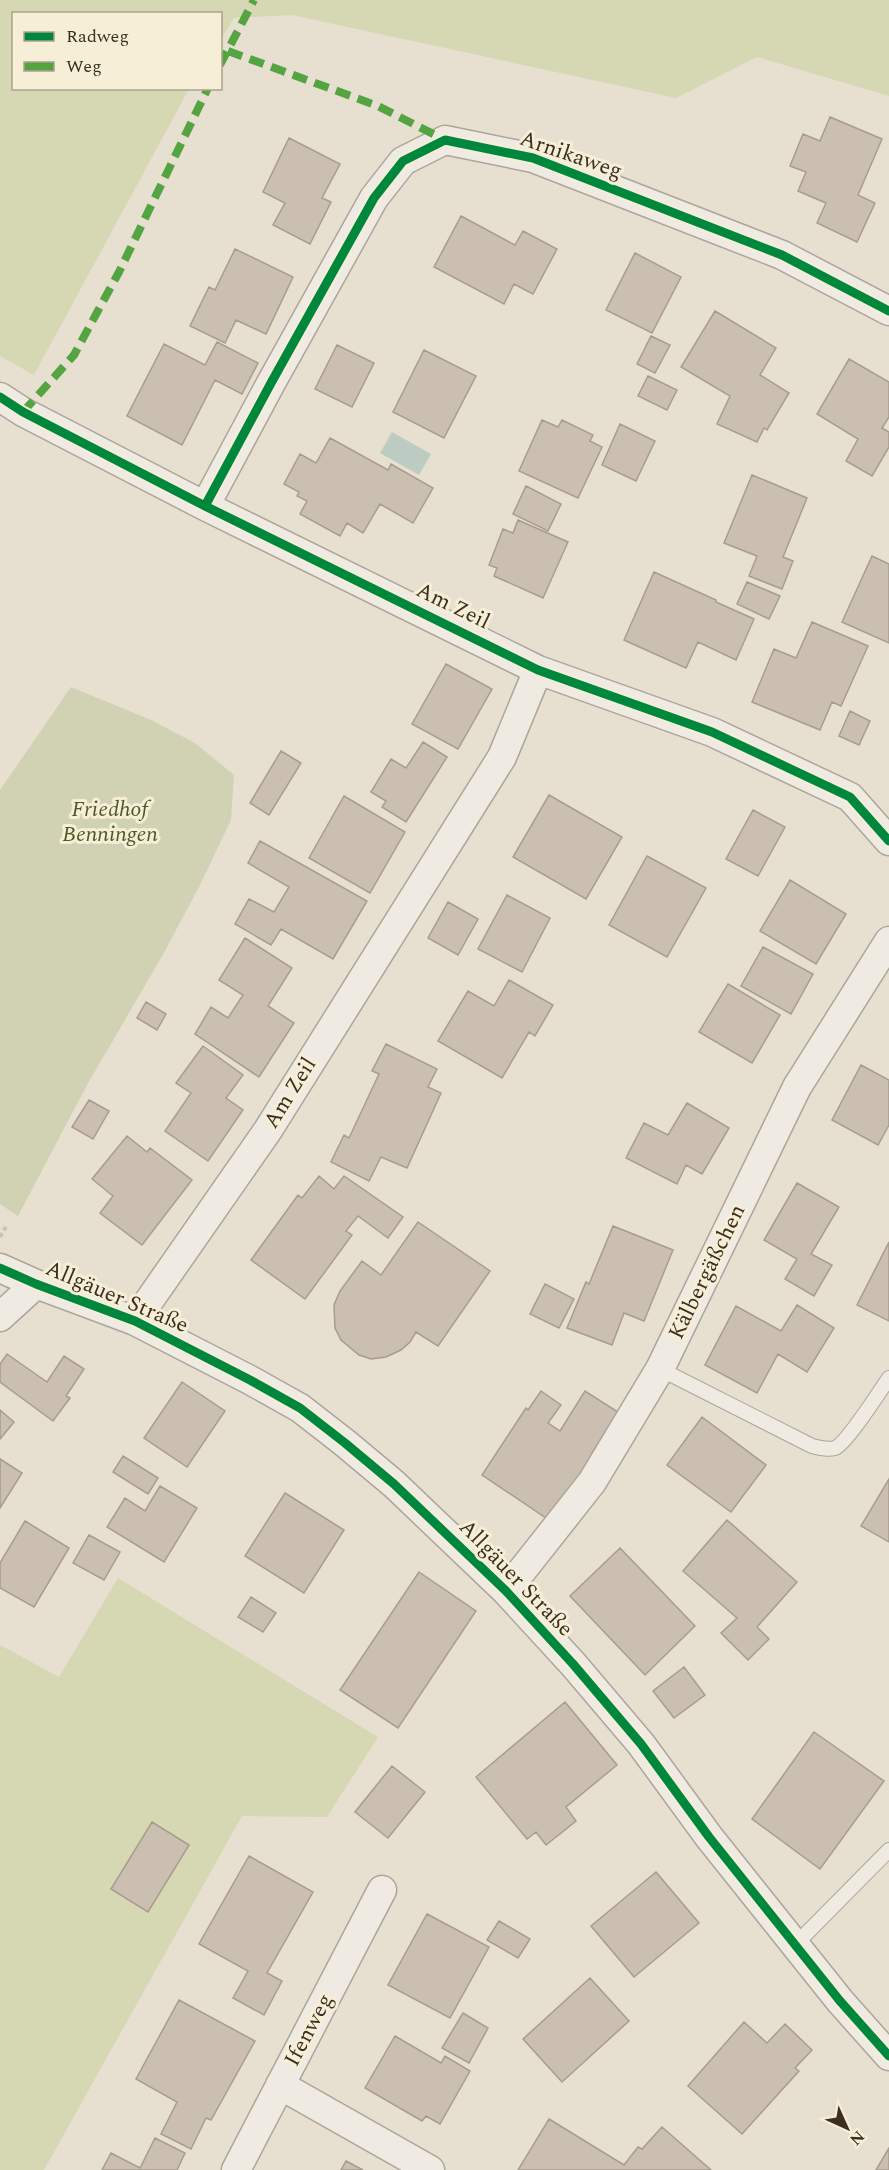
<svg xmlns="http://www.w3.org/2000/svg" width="889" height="2170" viewBox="0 0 889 2170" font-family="Spectral,serif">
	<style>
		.green { fill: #d6d7b3 }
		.cemetery { fill: #d1d1b3 }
		.water { fill: #bcccc2 }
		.building { fill: #cbbfb2; stroke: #a89c90; stroke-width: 1.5 }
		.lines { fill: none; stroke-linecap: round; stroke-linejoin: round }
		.service-casing { stroke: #ada599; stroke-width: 16 }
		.minor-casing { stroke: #ada599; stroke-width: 31 }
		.path { stroke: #c8c2b9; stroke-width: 4; stroke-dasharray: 4.5 3; stroke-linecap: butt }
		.service { stroke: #efebe3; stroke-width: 14 }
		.minor { stroke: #efebe3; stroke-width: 28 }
		.quiet { stroke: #54a441; stroke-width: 8; stroke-dasharray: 15 8; stroke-linecap: butt }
		.cycleway-casing { stroke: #f7eed8; stroke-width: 13 }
		.cycleway { stroke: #00873e; stroke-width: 9 }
		.labels { text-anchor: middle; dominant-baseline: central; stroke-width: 6; stroke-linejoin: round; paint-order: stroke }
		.street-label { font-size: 22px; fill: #3d2e20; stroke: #f7eed8 }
		.park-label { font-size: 22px; font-style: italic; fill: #4d5a26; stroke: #f7eed8 }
	</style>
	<rect width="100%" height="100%" fill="#e7e0d1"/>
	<path class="green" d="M0,0H889V96L757,57L676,98L292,15L234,18L221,39L220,14H14V88L189,89L34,375L0,356Z
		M118,1578L378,1737L327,1817L242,1816L44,2170H0V1645L59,1677Z"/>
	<path class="cemetery" d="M71,687L151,720L195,743L234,775L231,820L199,887L161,958L87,1085L18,1216L0,1204V790Z"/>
	<path class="water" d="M392,432L431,454L419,475L380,453Z"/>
	<path class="building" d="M830,117L882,139L858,195L875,203L857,242L817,223L826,203L798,191L806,172L790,166L803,134L820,141Z
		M289,138L340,164L322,198L331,202L310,244L273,225L285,203L263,192Z
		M461,216L515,245L523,231L557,249L533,294L514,284L504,304L434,267Z
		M235,249L293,277L266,334L236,320L225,343L190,326L209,287L215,290Z
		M635,253L681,277L652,333L606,310Z
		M715,311L776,348L760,375L789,393L767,430L764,428L757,442L717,424L730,396L681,367Z
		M651,336L670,345L655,373L637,364Z
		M217,342L258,363L242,394L215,380L182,445L127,416L164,344L205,365Z
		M337,345L374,363L352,407L315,389Z
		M424,350L476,376L444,438L393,412Z
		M849,359L889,382V417L882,428L889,432V447L872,476L846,461L858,439L817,414Z
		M648,376L677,390L667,410L638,396Z
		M542,420L558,427L562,420L593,435L590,441L602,447L578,498L519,471Z
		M620,424L655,441L636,481L602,465Z
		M330,438L388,470L391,464L433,488L413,523L380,504L363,533L347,523L340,536L300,514L307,501L297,496L299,492L284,484L300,454L316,463Z
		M752,475L807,498L783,557L793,561L782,589L749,576L757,556L724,543Z
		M526,486L561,504L548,531L513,514Z
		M518,520L568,542L543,598L494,576L497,568L489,565L503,529L513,533Z
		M872,556L889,564V643L842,622Z
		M654,572L716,600V602L754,619L736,660L698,642L686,668L624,640Z
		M747,582L780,596L769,619L737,604Z
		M812,622L868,646L841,706L832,702L820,730L752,702L774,649L796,658Z
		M446,664L492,689L458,749L412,724Z
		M850,711L870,721L859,745L839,736Z
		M423,742L447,757L406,822L382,807L386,801L371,792L391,759L406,768Z
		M281,751L301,763L269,815L250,803Z
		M549,795L622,837L586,899L513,857Z
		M344,796L405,832L370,893L309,858Z
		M753,810L785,827L758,876L726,859Z
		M260,841L367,901L333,959L281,929L271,945L235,924L249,899L274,912L289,887L248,863Z
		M647,856L706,888L667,957L609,925Z
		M790,880L846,914L816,964L760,931Z
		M507,895L550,918L522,972L478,949Z
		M448,902L478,919L458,955L428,938Z
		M245,938L292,968L268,1006L294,1023L259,1077L195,1034L211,1007L228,1018L243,995L219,980Z
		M763,947L813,974L791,1014L741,986Z
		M509,980L553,1005L535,1036L529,1032L502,1078L438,1041L468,991L494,1006Z
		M728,984L780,1015L752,1063L699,1032Z
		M146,1002L166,1014L157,1030L137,1018Z
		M386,1044L437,1069L428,1087L441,1093L407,1168L381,1157L369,1181L331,1162L344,1135L349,1138L379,1074L372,1071Z
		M203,1046L243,1075L226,1098L243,1110L208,1161L165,1131L191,1093L176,1083Z
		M861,1065L889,1080V1125L878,1145L832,1120Z
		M89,1100L109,1111L93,1139L72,1127Z
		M687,1103L729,1128L702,1174L686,1165L677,1184L626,1158L644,1123L668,1135Z
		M127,1136L147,1152L150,1148L192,1180L142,1245L100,1213L113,1196L92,1179Z
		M319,1176L334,1189L344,1176L403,1217L388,1238L358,1216L346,1231L352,1235L305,1299L251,1260L298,1195L302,1198Z
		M797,1183L839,1207L811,1254L832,1265L814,1296L785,1279L797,1259L764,1240Z
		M418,1222L490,1271L438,1346L416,1332L410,1342L401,1350L386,1357L371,1359L359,1355L341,1340L335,1328L334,1305L340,1291L362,1261L381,1275Z
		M613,1226L673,1250L644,1321L624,1313L612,1345L567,1328L586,1282L589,1284Z
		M889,1242V1321L857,1305Z
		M545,1284L574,1299L559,1328L530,1314Z
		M797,1305L834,1328L807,1372L778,1354L757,1393L705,1365L736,1306L781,1331Z
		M7,1354L47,1382L64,1356L84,1369L66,1396L70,1398L53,1421L0,1382V1364Z
		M182,1382L225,1411L187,1467L144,1438Z
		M541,1391L561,1405L548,1423L560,1431L585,1391L618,1412L592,1453L594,1454L549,1520L482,1475L526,1408L528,1410Z
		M0,1410L14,1422L0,1439Z
		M702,1417L766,1465L731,1512L667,1465Z
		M123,1456L158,1478L148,1494L113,1472Z
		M0,1459L22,1473L0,1508Z
		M889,1479V1542L861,1526Z
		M160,1486L197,1508L164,1562L107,1527L125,1498L145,1511Z
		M285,1493L344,1530L304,1593L245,1556Z
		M727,1520L797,1582L757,1627L769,1639L748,1660L721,1633L737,1618L683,1571Z
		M25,1521L69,1548L34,1607L0,1588V1563Z
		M89,1535L120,1552L104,1580L73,1563Z
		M620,1548L695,1626L645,1675L570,1596Z
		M419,1572L476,1611L398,1728L340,1690Z
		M251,1597L276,1613L263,1632L238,1617Z
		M684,1667L705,1695L674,1718L653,1691Z
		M565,1702L617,1765L566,1807L576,1821L546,1845L536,1832L527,1839L476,1777Z
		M814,1732L884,1781L820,1869L752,1819Z
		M392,1766L425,1792L388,1838L355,1812Z
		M152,1822L189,1845L148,1912L111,1889Z
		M249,1856L313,1892L267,1973L282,1981L264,2015L233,1998L248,1971L199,1944Z
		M656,1872L699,1923L634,1977L591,1926Z
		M427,1914L489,1947L450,2018L388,1985Z
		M499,1921L530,1939L518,1958L487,1940Z
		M590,1978L629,2021L562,2082L523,2039Z
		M179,2000L255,2041L211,2120L206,2118L191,2149L161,2134L177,2102L136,2079Z
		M463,2013L488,2028L469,2063L442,2048Z
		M744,2022L767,2043L785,2024L812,2050L795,2068L799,2071L742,2134L688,2086Z
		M395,2036L441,2063L445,2056L470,2071L440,2124L426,2116L422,2121L365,2088Z
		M549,2119L624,2165L638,2147L642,2149L662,2127L711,2170H518Z
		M155,2138L185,2153L177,2170H102L111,2153L140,2168Z
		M889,2148V2170H876Z
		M346,2161L363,2170H341Z"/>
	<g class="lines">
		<g class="service-casing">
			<path id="service" d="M660,1369L812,1446C819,1448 827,1450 835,1448C846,1444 880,1391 889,1378
				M795,1945L889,1850"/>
		</g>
		<g class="minor-casing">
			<path id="minor" d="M0,397L23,412L205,506L538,670L712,732L850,797L889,841
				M205,506L271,383L374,198L403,161L445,140L533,158L782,255L889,311
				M0,1268L36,1284L135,1321L250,1380L300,1408L345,1443L394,1484L506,1591L573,1664L641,1744L709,1837L840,2001L889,2056
				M0,1317L36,1284
				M135,1321L268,1130L502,757L538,670
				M506,1591L592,1482L660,1369L797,1087L889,941
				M280,2085L430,2170
				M236,2170L382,1890"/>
		</g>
		<path class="path" d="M0,1237L7,1225"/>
		<use href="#service" class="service"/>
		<use href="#minor" class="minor"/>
		<path class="quiet" d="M228,51L378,106L445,140
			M220,65L254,0
			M23,412L74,355L119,272L208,88"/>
		<g class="cycleway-casing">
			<path id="cycleway" d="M0,397L23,412L205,506L538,670L712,732L850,797L889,841
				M205,506L271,383L374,198L403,161L445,140L533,158L782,255L889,311
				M0,1268L36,1284L135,1321L250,1380L300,1408L345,1443L394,1484L506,1591L573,1664L641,1744L709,1837L840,2001L889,2056"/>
		</g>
		<use href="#cycleway" class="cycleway"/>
	</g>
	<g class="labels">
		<g class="street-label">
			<text transform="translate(571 155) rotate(19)">Arnikaweg</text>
			<text transform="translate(453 606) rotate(26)">Am Zeil</text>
			<text transform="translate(290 1093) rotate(-58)">Am Zeil</text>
			<text transform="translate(707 1272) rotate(-64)">Kälbergäßchen</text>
			<text transform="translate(117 1297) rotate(23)">Allgäuer Straße</text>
			<text transform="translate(516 1578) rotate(46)">Allgäuer Straße</text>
			<text transform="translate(309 2030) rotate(-62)">Ifenweg</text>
		</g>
		<g class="park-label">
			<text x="110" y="809">Friedhof<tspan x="110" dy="25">Benningen</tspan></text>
		</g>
	</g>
	<rect x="12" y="12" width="210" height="78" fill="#f7eed8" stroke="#ada18e" stroke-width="1.5"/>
	<rect x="24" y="32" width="30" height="9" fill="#00873e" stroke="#ada18e" stroke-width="1.5"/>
	<text x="66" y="42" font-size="18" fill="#3d2e20">Radweg</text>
	<rect x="24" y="62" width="30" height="9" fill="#54a441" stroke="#ada18e" stroke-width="1.5"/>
	<text x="66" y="72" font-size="18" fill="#3d2e20">Weg</text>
	<g transform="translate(847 2128) rotate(135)" stroke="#f7eed8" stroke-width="4.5" paint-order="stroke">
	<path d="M0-4.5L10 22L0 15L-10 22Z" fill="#3d2e20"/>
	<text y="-9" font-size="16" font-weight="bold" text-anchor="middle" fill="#3d2e20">N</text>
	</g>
</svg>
